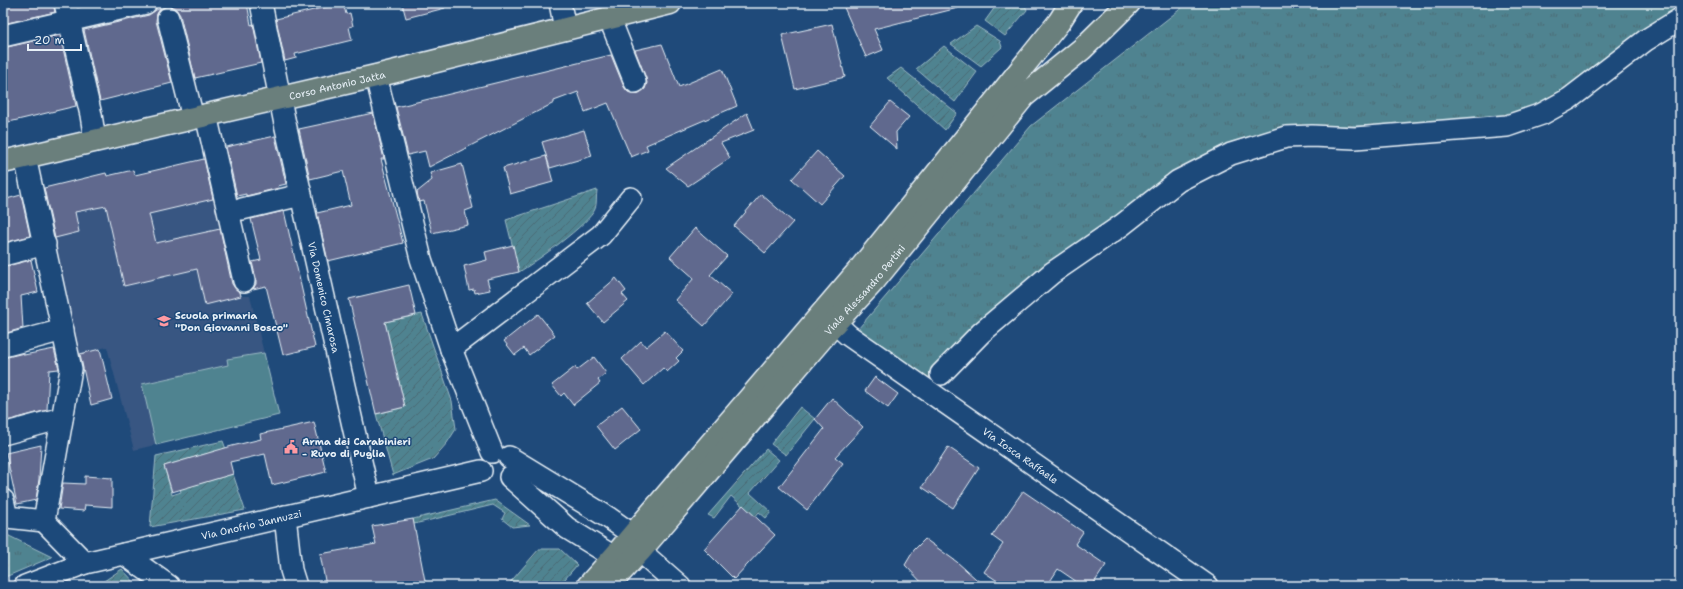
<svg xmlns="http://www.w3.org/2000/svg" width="1683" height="589" viewBox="0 0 1683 589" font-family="'Shantell Sans',sans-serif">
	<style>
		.built { fill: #375682 }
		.grass { fill: url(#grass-tufts); stroke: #9cbac4 }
		.garden { fill: url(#garden-furrows); stroke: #9cbac4 }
		.pitch { fill: #4f8390; stroke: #9cbac4 }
		.building { fill: #61698e; stroke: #e8f1f8 }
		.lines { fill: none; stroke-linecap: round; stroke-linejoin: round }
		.minor-casing { stroke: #e8f1f8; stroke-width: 24 }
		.major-casing { stroke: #e8f1f8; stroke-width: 25 }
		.minor { stroke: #1f4a7a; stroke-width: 21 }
		.major { stroke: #6b7f7c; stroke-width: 22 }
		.labels { text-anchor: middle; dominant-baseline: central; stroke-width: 3; stroke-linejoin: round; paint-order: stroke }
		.street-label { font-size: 10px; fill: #e8f1f8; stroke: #1f4a7a }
		.poi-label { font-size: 10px; font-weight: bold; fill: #e8f1f8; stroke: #1f4a7a; text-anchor: start }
	</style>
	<defs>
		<pattern id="grass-tufts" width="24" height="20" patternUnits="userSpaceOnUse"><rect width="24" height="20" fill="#4f8390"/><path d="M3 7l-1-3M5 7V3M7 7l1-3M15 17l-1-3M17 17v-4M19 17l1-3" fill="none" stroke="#4b6b74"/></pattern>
		<pattern id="garden-furrows" width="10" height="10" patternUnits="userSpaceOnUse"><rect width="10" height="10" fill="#4f8390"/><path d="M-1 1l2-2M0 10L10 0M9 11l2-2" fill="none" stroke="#4b6b74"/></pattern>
	</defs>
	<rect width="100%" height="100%" fill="#1f4a7a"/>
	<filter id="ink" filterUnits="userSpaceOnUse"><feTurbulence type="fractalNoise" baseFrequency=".025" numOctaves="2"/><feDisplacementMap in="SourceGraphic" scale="8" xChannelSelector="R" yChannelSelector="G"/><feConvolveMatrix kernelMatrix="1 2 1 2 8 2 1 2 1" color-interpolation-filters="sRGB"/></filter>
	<g filter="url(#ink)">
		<path class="built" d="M209,158L241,296H250L279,415L134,450L107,347L79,354L39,189L106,173L109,185L135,175Z"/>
		<path class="grass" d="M1188,3H1680V12L1597,70L1530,111L1498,119L1397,125L1299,127L1252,139L1182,167L1133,207L959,344L928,378L858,329L1031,126Z
			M3,533L52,557L3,578Z"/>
		<path class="garden" d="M998,3H1024L1027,10L1005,36L985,21Z
			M976,26L1000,41L1002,47L981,66L951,44Z
			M944,46L977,72L955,102L916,69Z
			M901,68L957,113L945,130L887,78Z
			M597,190C596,196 597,204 595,209C590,223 534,263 519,272L506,220Z
			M422,314L452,401L456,429L447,443L433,459L393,475L376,414L405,407L385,322Z
			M800,407L815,419L786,455L771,444Z
			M223,441L227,452H212L164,466L172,495L181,492L180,489L233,474L245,510L150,527L156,456Z
			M766,449L779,460L750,493L771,512L766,518L759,512L755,517L731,496L714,518L708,515Z
			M495,500L530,525L512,527L502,519L505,513L493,505L414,524L413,519Z
			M539,549H560L577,565L559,586H507Z
			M122,569L138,586H103L101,583Z"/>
		<path class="pitch" d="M264,353L279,415L156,445L142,384L228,365L227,359Z"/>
		<path class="building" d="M3,3H53L55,12L3,24Z
			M186,3H247L251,25L253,24L261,63L195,78L180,15L176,9L170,6Z
			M343,3L346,14L350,13L353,26L349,27L352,40L295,54L296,58L285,61L276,19Z
			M402,3H444L445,8L406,18Z
			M842,3H958V8L874,29L883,50L866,57Z
			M161,8L157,14L156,21L172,83L100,101L84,30L149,15L156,10Z
			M832,24L845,77L795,89L782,35Z
			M60,35L76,106L9,122L3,98V48Z
			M662,44L679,87L722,69L737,106L646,145L648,150L631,157L608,103L585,112L578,92L554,101V103L429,167L425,151L408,155L396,107L611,55L624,87L628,92L633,94L639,93L645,89L647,83L646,78L635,50Z
			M890,102L909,117L896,132L897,149L870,126Z
			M373,113L384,159H381L403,243L328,261L317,213L351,205L343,171L310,179L299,129Z
			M747,113L754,130L721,143L730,158L688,186L666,168Z
			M584,130L592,156L550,168L542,142Z
			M275,136L286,184L278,186L279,188L246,196V194L237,196L226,147Z
			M817,151L845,176L820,204L792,179Z
			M546,156L553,182L510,194L503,168Z
			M204,159L213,199L149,214L156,243L220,229L232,284L236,289L240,292L241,296L205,305L197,269L124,286L106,206L75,212L79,232L55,238L44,188L106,173L107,176L133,170L135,175Z
			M462,164L473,208L465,211L468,225L432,233L424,201L419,202L417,192L432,180L430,173Z
			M761,194L793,222L765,253L734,226Z
			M21,195L30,236L3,243V200Z
			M284,211L315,347L283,355L266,286L253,289L256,284V279L252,262L261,260L251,219Z
			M695,228L727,256L710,275L732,294L704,326L675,300L694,278L670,257Z
			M513,245L519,272L487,279L490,290L475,293L474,289L469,290L464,266L487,260L485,252Z
			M31,260L38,292L21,296L23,328L3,334V267Z
			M616,278L626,291L622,294L628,301L603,322L587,303Z
			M409,285L416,315L385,322L405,407L376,414L349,299Z
			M538,314L555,335L529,355L524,348L515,355L504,341Z
			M665,331L683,351L676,358L679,361L667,372L663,368L644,385L622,359L641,341L646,347Z
			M54,349L59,369L49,370L47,410L3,422V358L24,353V355Z
			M100,349L112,399L91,405L80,354Z
			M594,357L606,373L598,380L600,383L573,405L564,393L561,396L552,385L575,367L577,370Z
			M875,377L898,394L888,408L865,391Z
			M832,398L863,427L835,457L843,463L807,510L779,487L824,429L815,419Z
			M622,406L641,429L615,450L596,426Z
			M314,422L326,472L272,485L265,454L230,462L233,474L172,492L164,466L232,446L261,439L260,434Z
			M41,445L39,479L36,500L17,504L6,453Z
			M948,447L979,468L953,508L922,487Z
			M85,476L112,478V507L85,505L84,511L59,509L63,483L85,484Z
			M1023,491L1083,532L1075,544L1106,565L1092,586H1083L1058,569L1047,586H1005L984,572L1003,544L992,536Z
			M743,505L775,535L734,579L704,549Z
			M413,519L426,586H326L320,554L376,544L372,526Z
			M925,539L957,562L984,586H925L905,565L914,550Z"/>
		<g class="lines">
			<g class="minor-casing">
				<g id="minor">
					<path d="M65,3L91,115L95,140"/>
					<path id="s1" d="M261,3L284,119L369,497"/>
					<path d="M560,3L565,29"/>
					<path d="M609,17L635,82"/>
					<path d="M168,18L193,118"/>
					<path d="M3,36L146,3"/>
					<path d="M376,76L421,259L451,349L492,452"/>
					<path d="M206,115L244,281"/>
					<path d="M25,157L71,369L44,521L85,563"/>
					<path d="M242,209L301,195"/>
					<path d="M3,255L45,244"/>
					<path id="s2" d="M835,323L848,335L1208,586"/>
					<path d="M3,346L63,330"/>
					<path d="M451,349L601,235L631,198"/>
					<path d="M941,374L981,333L1052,273L1122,225L1178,181L1231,154L1286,137L1312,136L1355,138L1507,126L1542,114L1569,99L1646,40L1680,19"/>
					<path d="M3,434L62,418"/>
					<path d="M509,457L609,518L633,535L640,551L680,586"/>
					<path d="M510,477L567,528L614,557L630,553"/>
					<path d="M3,500L7,517L44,521"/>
					<path d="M285,516L291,570L296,586"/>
					<path d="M124,554L169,586"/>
					<path id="s3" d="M25,586L85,563L481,471"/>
				</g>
			</g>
			<g class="major-casing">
				<g id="major">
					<path id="s4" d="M3,162L376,76L670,3"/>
					<path d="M588,586L614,557L653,511L860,269L1059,22L1071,3"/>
					<path id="s5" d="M608,586L640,551L835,323L874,281L1024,96L1082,49L1129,3"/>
				</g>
			</g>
			<use href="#minor" class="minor"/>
			<use href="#major" class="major"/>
		</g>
	</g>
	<defs>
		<g id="school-bare" transform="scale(1.08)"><path d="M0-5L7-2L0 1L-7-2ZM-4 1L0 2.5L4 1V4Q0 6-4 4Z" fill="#ff9aa2" stroke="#1f4a7a" stroke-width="2.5" paint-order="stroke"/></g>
		<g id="civic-bare" transform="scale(1.08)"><path d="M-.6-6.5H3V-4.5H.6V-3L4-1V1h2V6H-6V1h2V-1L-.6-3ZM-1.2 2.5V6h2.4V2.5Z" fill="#ff9aa2" stroke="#1f4a7a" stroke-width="2.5" paint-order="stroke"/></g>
	</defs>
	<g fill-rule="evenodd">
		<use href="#school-bare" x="164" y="321"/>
		<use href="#civic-bare" x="291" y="447"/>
	</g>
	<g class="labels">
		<g class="street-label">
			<text stroke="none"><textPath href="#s4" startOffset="343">Corso Antonio Jatta</textPath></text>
			<text stroke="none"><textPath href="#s5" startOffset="392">Viale Alessandro Pertini</textPath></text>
			<text stroke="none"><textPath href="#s1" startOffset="301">Via Domenico Cimarosa</textPath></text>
			<text stroke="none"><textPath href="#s2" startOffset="228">Via Iosca Raffaele</textPath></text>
			<text stroke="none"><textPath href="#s3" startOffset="235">Via Onofrio Jannuzzi</textPath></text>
		</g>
		<g class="poi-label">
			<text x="175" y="315">Scuola primaria<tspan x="175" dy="12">"Don Giovanni Bosco"</tspan></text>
			<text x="302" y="441">Arma dei Carabinieri<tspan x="302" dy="12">- Ruvo di Puglia</tspan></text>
		</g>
	</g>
	<rect width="1683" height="589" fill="none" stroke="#1f4a7a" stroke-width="16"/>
	<rect x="8" y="8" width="1667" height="573" fill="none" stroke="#e8f1f8" stroke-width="1.5" filter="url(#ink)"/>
	<path d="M28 44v6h53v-6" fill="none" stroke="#e8f1f8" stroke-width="2"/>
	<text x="34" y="44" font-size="12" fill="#e8f1f8" stroke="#1f4a7a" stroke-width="3" paint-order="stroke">20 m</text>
</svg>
